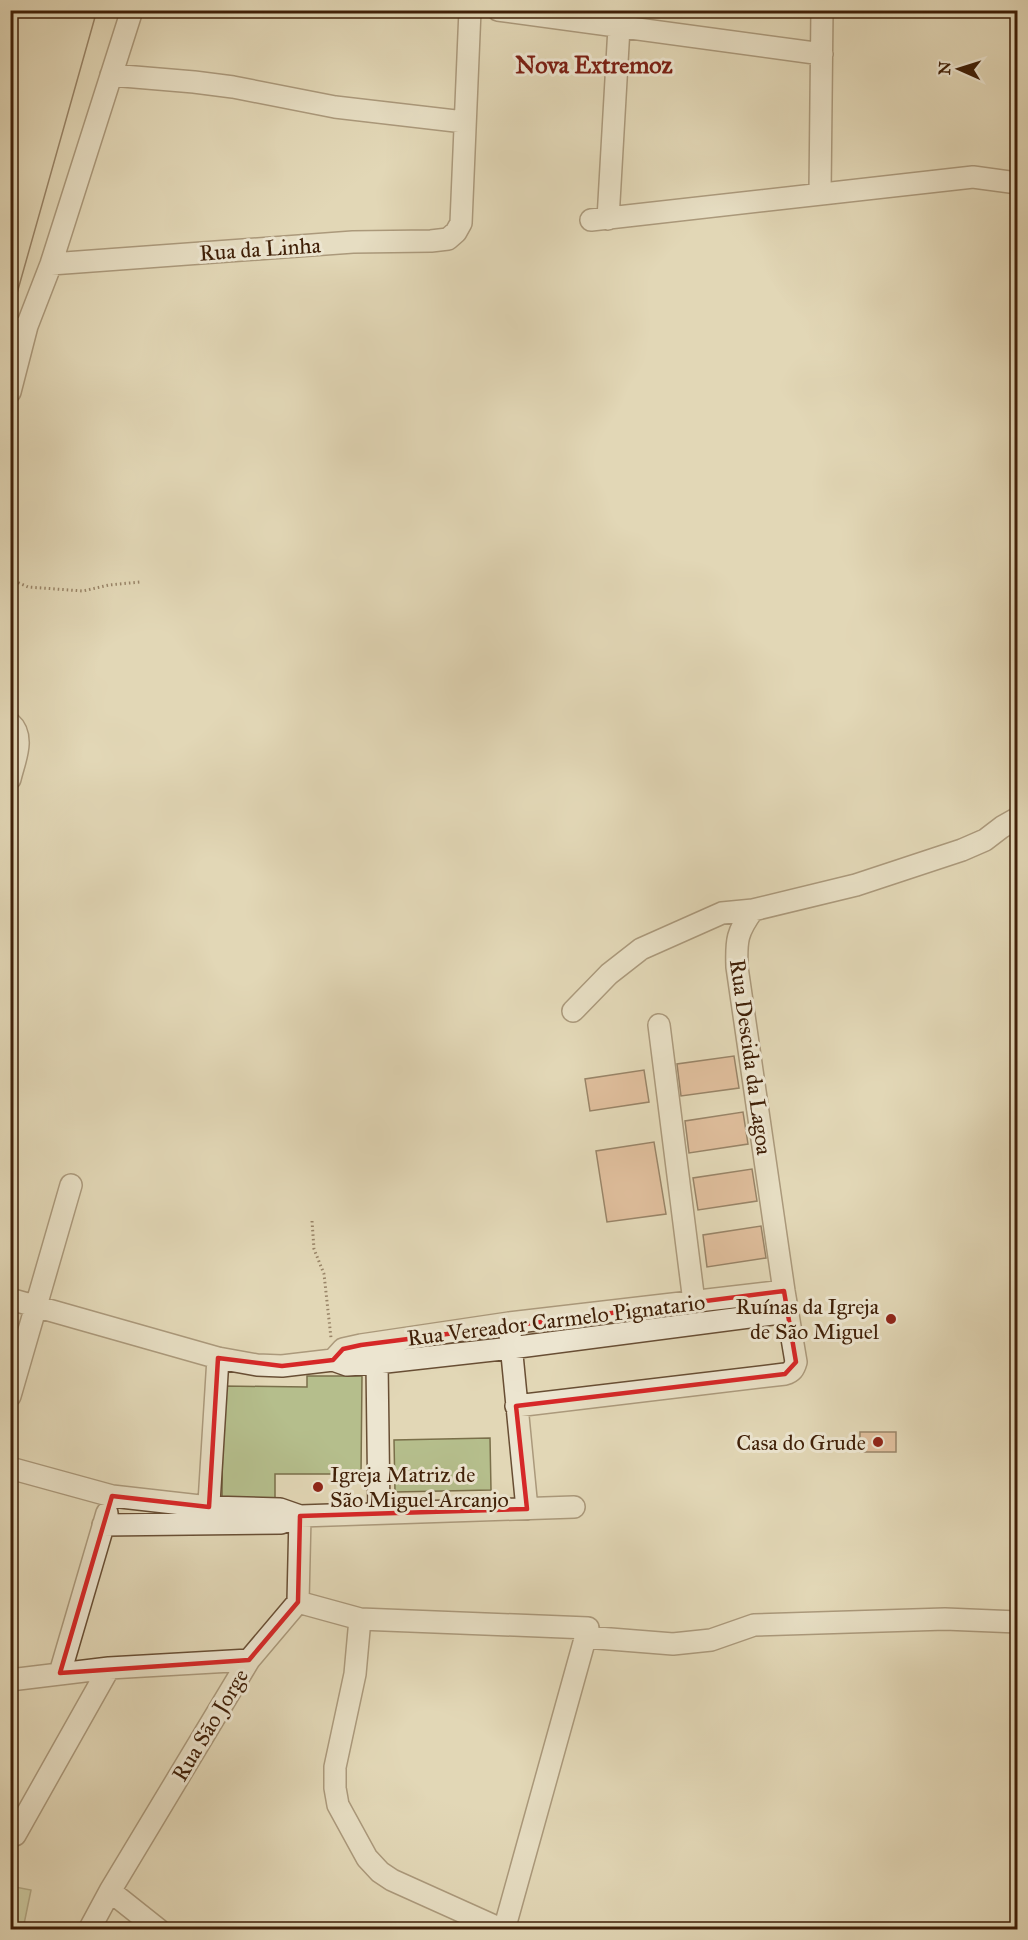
<svg xmlns="http://www.w3.org/2000/svg" width="1028" height="1940" viewBox="0 0 1028 1940" font-family="'IM FELL Great Primer',serif">
	<style>
		.green { fill: #b5be8c; stroke: #7a6f4a; stroke-width: 1.5 }
		.building { fill: #dba07d; stroke: #402008; stroke-width: 1.5 }
		.lines { fill: none; stroke-linecap: round; stroke-linejoin: round }
		.minor-casing { stroke: #684e34; stroke-width: 24 }
		.path { stroke: #402008; stroke-width: 3; stroke-dasharray: 1.5 3; stroke-linecap: butt }
		.minor { stroke: #ece5d0; stroke-width: 21 }
		.tram { stroke: #402008; stroke-width: 1.5 }
		.marked { fill: none; stroke: #d62828; stroke-width: 4.5; stroke-linejoin: round }
		.poi-dot { fill: #8f2418; stroke: #ece5d0; stroke-width: 2 }
		.labels { text-anchor: middle; dominant-baseline: central; stroke-width: 6; stroke-linejoin: round; paint-order: stroke }
		.street-label { font-size: 22px; fill: #402008; stroke: #ece5d0 }
		.poi-label { font-size: 22px; fill: #402008; stroke: #ece5d0; text-anchor: end }
		.neighbourhood-label { font-size: 24px; font-weight: bold; fill: #7a1f14; stroke: #ece5d0 }
	</style>
	<rect width="100%" height="100%" fill="#e2d7b6"/>
	<filter id="stains"><feTurbulence type="fractalNoise" baseFrequency=".00333" numOctaves="4"/><feColorMatrix values="0 0 0 0 .2 0 0 0 0 .09 0 0 0 0 .02 0 0 0 .5 -.17"/></filter>
	<radialGradient id="worn" r=".72"><stop offset=".6" stop-color="#630" stop-opacity="0"/><stop offset="1" stop-color="#630" stop-opacity=".3"/></radialGradient>
	<path class="green" d="M307,1376H362L361,1474H275V1500H222L223,1386L307,1387Z
		M490,1438L491,1490L395,1492L394,1440Z
		M10,1886L31,1890L23,1929H11Z"/>
	<path class="building" d="M734,1056L739,1088L681,1096L677,1064Z
		M644,1070L649,1102L590,1111L585,1079Z
		M743,1112L748,1144L689,1153L685,1121Z
		M654,1142L666,1214L607,1222L596,1151Z
		M752,1169L757,1201L698,1210L693,1178Z
		M761,1226L766,1258L707,1267L703,1235Z
		M860,1432H896V1452H860Z"/>
	<g class="lines">
		<g class="minor-casing">
			<path id="minor" d="M498,10L822,54
				M111,75L194,82L233,87L335,107L464,122
				M820,193L822,10
				M608,219L620,10
				M591,220L973,177L1018,183
				M51,264L353,242L431,241L448,239L456,232L461,223L470,10
				M10,332L27,326L51,264L132,10
				M10,392L27,326
				M10,723C26,737 14,761 10,779
				M573,1011L609,974L641,949L722,913L753,910L856,885L962,850L985,840L1002,827L1018,818
				M659,1025L694,1302
				M10,1299L218,1358L257,1365L282,1366L333,1360L347,1365L377,1363L511,1348L788,1312
				M510,1334L527,1509
				M333,1360L343,1349L361,1345L509,1323L784,1291
				M377,1363L379,1513
				M10,1396L71,1185
				M516,1406L785,1374C792,1372 794,1369 796,1362L784,1291L737,967C736,940 737,932 753,910
				M10,1468L112,1496L209,1507L280,1509L300,1516L574,1507
				M208,1519L218,1358
				M298,1602L360,1619L588,1628L504,1930
				M360,1619L355,1674L335,1767V1788L338,1805L367,1858L380,1872L392,1880L503,1930
				M585,1637L673,1644L711,1640L754,1625L945,1619L1018,1622
				M60,1673L107,1513
				M10,1680L109,1668L249,1660
				M15,1835L109,1668
				M110,1891L159,1930
				M89,1930L110,1891L249,1660L298,1602L300,1516L281,1523L103,1525"/>
		</g>
		<path class="path" d="M10,579L28,587L83,591L109,585L140,582
			M312,1221L314,1249L324,1274L331,1338"/>
		<use href="#minor" class="minor"/>
		<path class="tram" d="M10,318L97,10"/>
	</g>
	<path d="M0 0H1028V1940H0ZM784,1291L796,1362L785,1374L516,1406L527,1509L300,1516L298,1602L249,1660L60,1673L112,1496L209,1507L218,1358L282,1366L333,1360L343,1349L361,1345Z" fill="#e2d7b6" fill-opacity=".55" fill-rule="evenodd"/>
	<path class="marked" d="M784,1291L796,1362L785,1374L516,1406L527,1509L300,1516L298,1602L249,1660L60,1673L112,1496L209,1507L218,1358L282,1366L333,1360L343,1349L361,1345Z"/>
	<g class="poi-dot">
		<circle cx="891" cy="1319" r="6"/>
		<circle cx="878" cy="1442" r="6"/>
		<circle cx="318" cy="1487" r="6"/>
	</g>
	<g class="labels">
		<g class="street-label">
			<text transform="translate(260 249) rotate(-4)">Rua da Linha</text>
			<text transform="translate(751 1057) rotate(82)">Rua Descida da Lagoa</text>
			<text transform="translate(556 1320) rotate(-7)">Rua Vereador Carmelo Pignatario</text>
			<text transform="translate(210 1725) rotate(-59)">Rua São Jorge</text>
		</g>
		<g class="poi-label">
			<text x="879" y="1306">Ruínas da Igreja<tspan x="879" dy="25">de São Miguel</tspan></text>
			<text x="866" y="1442">Casa do Grude</text>
			<text x="330" y="1474" text-anchor="start">Igreja Matriz de<tspan x="330" dy="25">São Miguel Arcanjo</tspan></text>
		</g>
		<g class="neighbourhood-label">
			<text x="594" y="65">Nova Extremoz</text>
		</g>
	</g>
	<rect width="1028" height="1940" fill="none" stroke="#e2d7b6" stroke-width="36"/>
	<rect x="12" y="12" width="1004" height="1916" fill="none" stroke="#402008" stroke-width="3"/>
	<rect x="18" y="18" width="992" height="1904" fill="none" stroke="#402008" stroke-width="1.5"/>
	<g transform="translate(959 69) rotate(273)" stroke="#ece5d0" stroke-width="4.5" paint-order="stroke">
	<path d="M0-4.5L10 22L0 15L-10 22Z" fill="#402008"/>
	<text y="-9" font-size="16" font-weight="bold" text-anchor="middle" fill="#402008">N</text>
	</g>
	<rect width="100%" height="100%" filter="url(#stains)"/>
	<rect width="100%" height="100%" fill="url(#worn)"/>
</svg>
